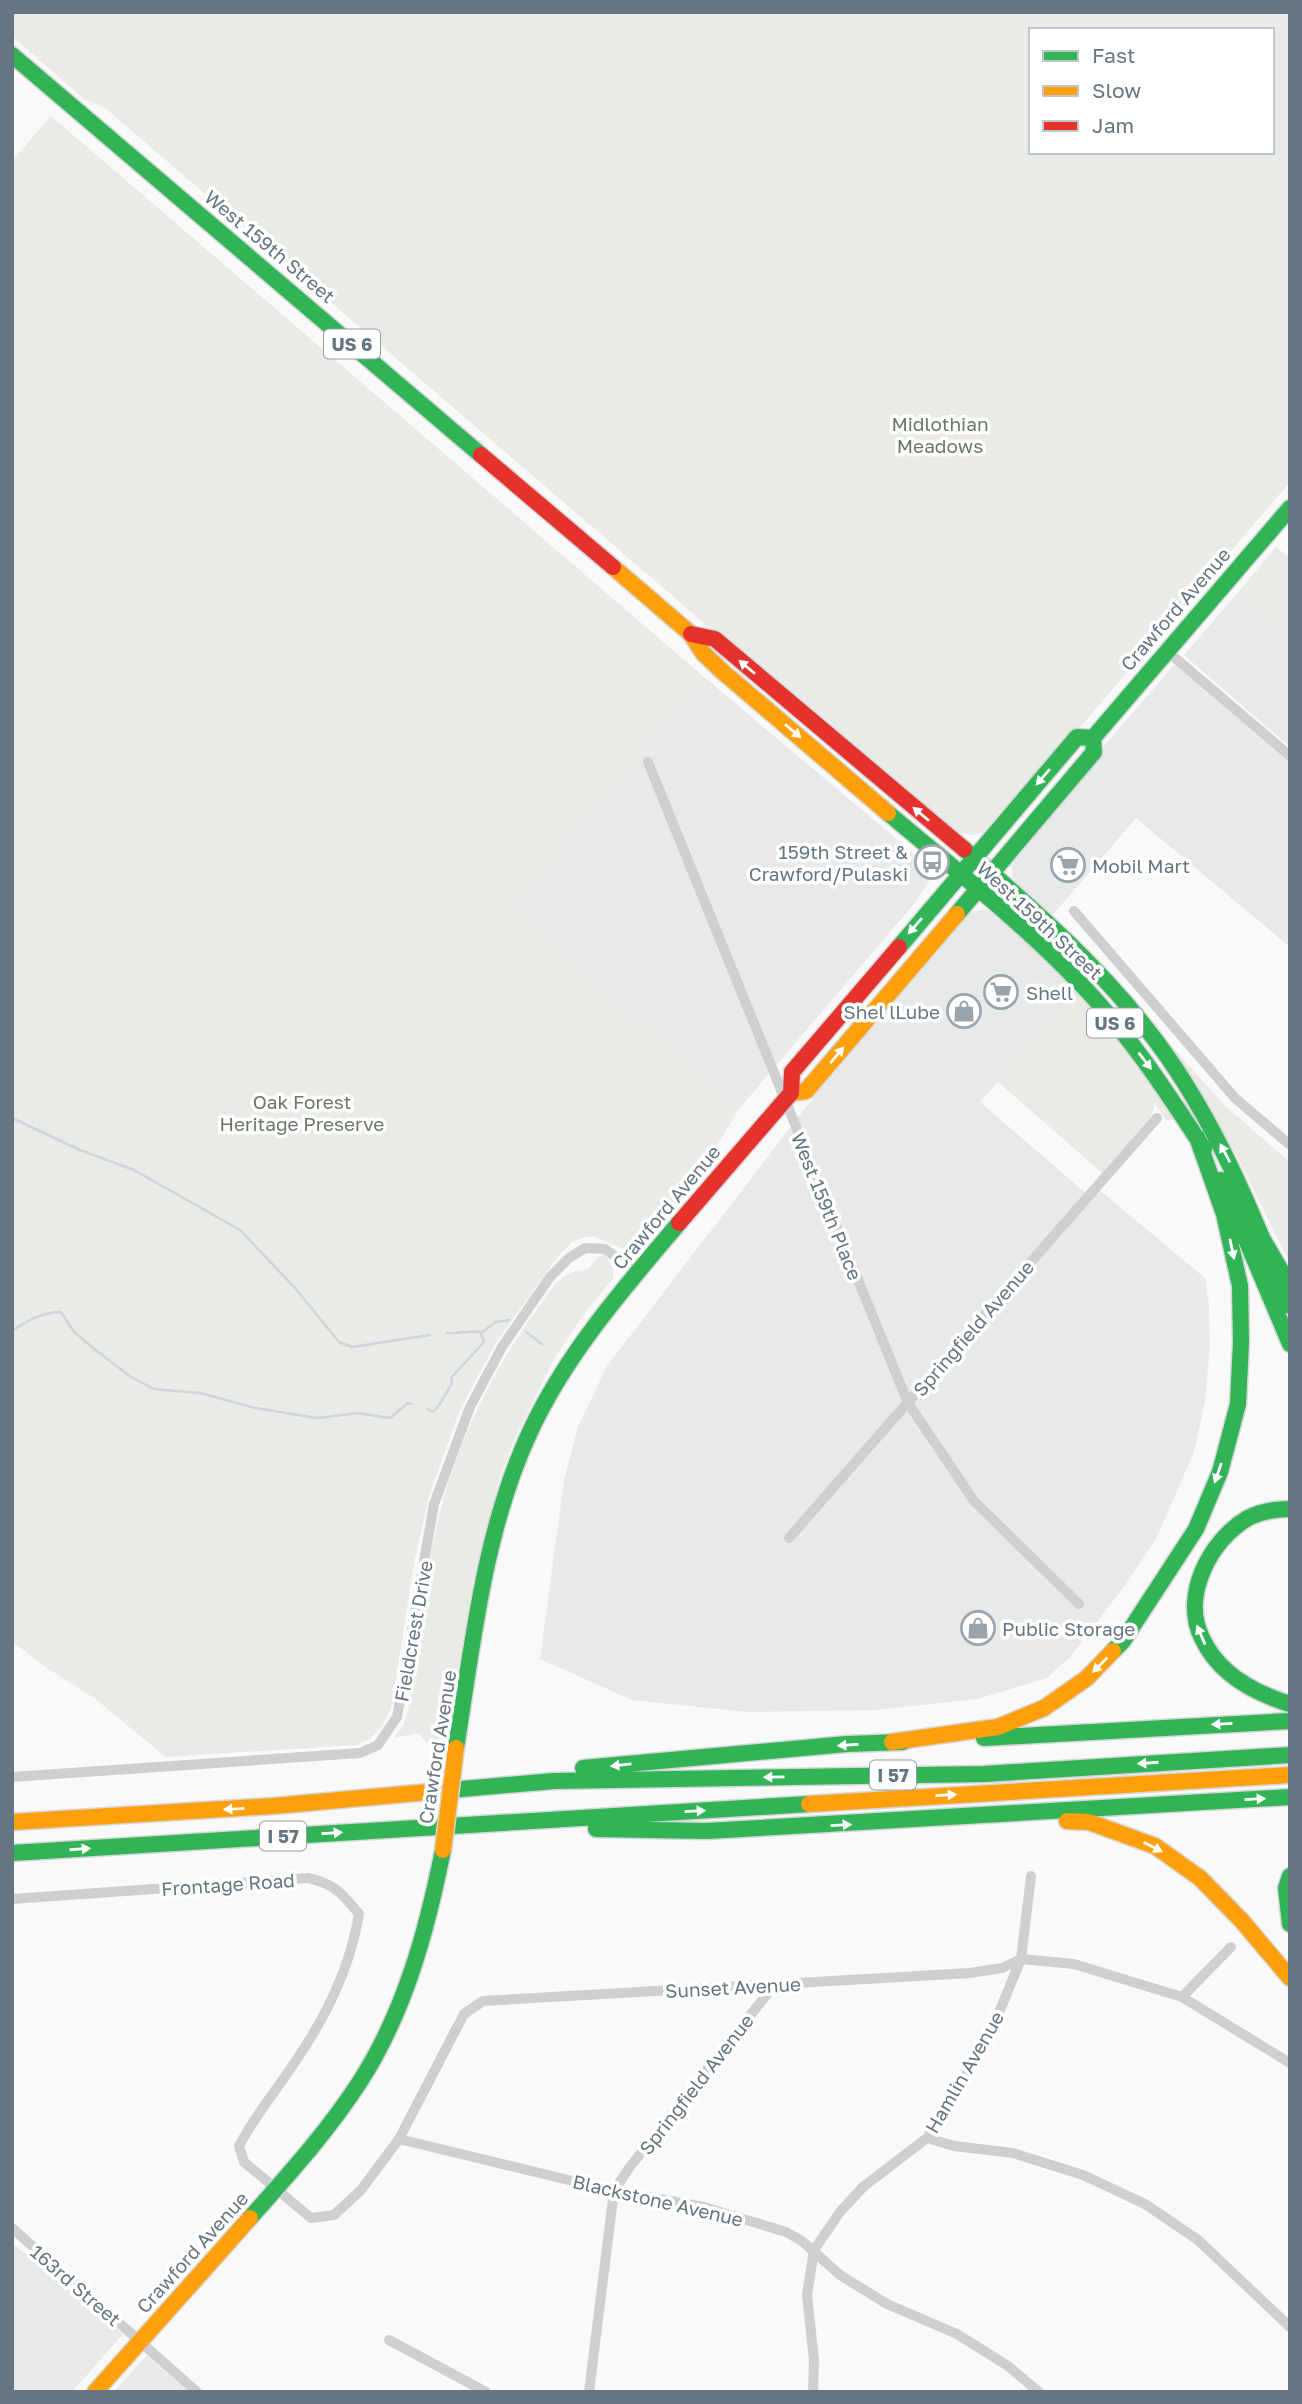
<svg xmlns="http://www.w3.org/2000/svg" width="1302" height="2404" viewBox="0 0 1302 2404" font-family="'Golos Text',sans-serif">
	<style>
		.built { fill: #e8e9e9 }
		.green { fill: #e8ebe6; fill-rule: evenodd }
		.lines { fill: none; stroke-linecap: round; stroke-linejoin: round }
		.stream { stroke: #ced6d9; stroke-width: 2.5 }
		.fast-casing { stroke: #d5d6d7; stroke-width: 19 }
		.slow-casing { stroke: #d5d6d7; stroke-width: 19 }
		.jam-casing { stroke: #d5d6d7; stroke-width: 19 }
		.street { stroke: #cecfd0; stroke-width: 10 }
		.fast { stroke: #30b455; stroke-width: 16 }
		.slow { stroke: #ff9f0a; stroke-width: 16 }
		.jam { stroke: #e5322d; stroke-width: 16 }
		.slow-bridge-casing { stroke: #d5d6d7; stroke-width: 19; stroke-linecap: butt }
		.slow-bridge { stroke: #ff9f0a; stroke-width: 16 }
		.oneway { fill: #fff }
		.labels { text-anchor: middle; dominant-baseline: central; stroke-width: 7; stroke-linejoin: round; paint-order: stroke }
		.shield { fill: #fff; stroke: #939fa8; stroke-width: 2 }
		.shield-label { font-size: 18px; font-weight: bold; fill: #657683 }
		.street-label { font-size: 19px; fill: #657683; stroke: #fff }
		.park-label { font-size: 19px; fill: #687a64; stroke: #fff }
		.poi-label { font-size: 19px; fill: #657683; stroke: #fff; text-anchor: start }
	</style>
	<rect width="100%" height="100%" fill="#f9f9f9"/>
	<path class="built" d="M1234,597L1290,644V747L1184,655Z
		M1175,664L1290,763V947L1136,818L1050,918L1024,895L1012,876V857L1021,842Z
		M703,676L919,858L930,870L931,878L915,903L738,1110L511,909Z
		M985,909L1002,916L1081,988L980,1102L1089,1196L1097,1188L1205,1278L1209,1305L1210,1346L1205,1401L1194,1452L1156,1539L1126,1584L1071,1656L1047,1678L977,1699L876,1710L747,1712L632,1700L540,1659L564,1480L578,1427L607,1366L889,999L964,914Z
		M12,2243L123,2334L72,2392H12Z
		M147,2355L189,2392H114Z"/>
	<path class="green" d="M12,12H1290V482L999,822C983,836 971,839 952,829L816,712L704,623L105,108L84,99L12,36ZM1031,30H1272V152H1031Z
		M51,116L703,676L511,909L738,1110L698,1178L642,1245L623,1249L595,1237H584L572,1242L559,1255L495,1344L459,1412L429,1496L414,1563L393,1700C387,1721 379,1737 357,1745L166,1757L94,1698L44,1666L12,1641V161Z
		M1276,547L1290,558V644L1234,597Z
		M1081,988L1181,1120H1166L1155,1103L1150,1120L1102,1173L997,1081Z
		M1160,1033L1225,1106L1290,1162V1264L1236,1154L1201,1096Z
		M606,1255L613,1269V1279L586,1311L555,1357L515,1438L501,1473L474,1577L444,1750L426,1742L418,1733L394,1738L404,1724L408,1710C417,1646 424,1579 439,1516C457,1445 490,1374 533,1315C548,1295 560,1269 587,1270L599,1256Z"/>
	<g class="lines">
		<path class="stream" d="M12,1118L80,1150L134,1170L240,1230L295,1288L339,1342L352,1347L430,1335
			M12,1331C26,1321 44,1312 61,1312L74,1332L93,1348L131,1377L154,1389L200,1393L255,1408L317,1418L358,1413L390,1418L408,1403L411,1404
			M526,1332L542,1344
			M447,1333C460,1334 470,1330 482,1332L496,1322L509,1320
			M427,1409L433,1412L440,1404L452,1383L451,1378L484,1342L481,1334L482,1332"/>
		<g class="fast-casing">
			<path id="fast" d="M12,55L481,455
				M888,813C952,867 1018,919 1076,979C1126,1030 1165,1089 1204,1149
				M964,849C1032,908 1102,968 1156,1041C1216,1121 1253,1214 1290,1306
				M957,914L1094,752L1093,738L1290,508
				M899,947L1077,737L1093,738
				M1221,1180L1290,1344
				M1262,1238L1290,1286
				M1290,1509C1276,1509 1261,1511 1248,1518C1210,1540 1181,1596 1202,1638C1218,1673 1254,1693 1290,1704
				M1113,1651L1123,1641L1196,1529L1220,1472L1238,1404L1241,1342L1240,1286L1224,1214L1197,1137
				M984,1738L1290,1721
				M456,1748C473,1642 484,1532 529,1434C565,1355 624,1288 679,1223
				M583,1768L847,1744L903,1742
				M439,1791L554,1781L984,1774L1290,1755
				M596,1829L707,1831L1290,1797
				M12,1853L809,1804
				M1290,1876L1286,1888L1290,1924
				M250,2218C289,2174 329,2130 361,2080C405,2011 427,1930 443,1850"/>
		</g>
		<g class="slow-casing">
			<path id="slow" d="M613,567L691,634L703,653L723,672L888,813
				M791,1093L806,1091L957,914
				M892,1742L998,1727L1044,1708L1087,1678L1113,1651
				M809,1804L1290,1775
				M1067,1821L1089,1822L1155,1846L1200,1878L1242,1921L1290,1978
				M12,1822L273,1806L439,1791
				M95,2392L250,2218"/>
		</g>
		<g class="jam-casing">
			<path id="jam" d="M481,455L613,567
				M691,634L715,639L964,849
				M679,1223L791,1093L792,1072L899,947"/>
		</g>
		<path class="street" d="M1167,651L1290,756
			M648,762L908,1403L974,1501L1079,1604
			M1074,911L1235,1098L1290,1145
			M789,1538L1157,1118
			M12,1777L360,1753L378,1745L397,1717L434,1504L470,1407L502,1347L550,1277L569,1258L585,1248L605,1249L637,1272
			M12,1899L308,1878C335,1884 342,1893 359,1914C350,1970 325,2019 293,2065C275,2092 254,2117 239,2146L244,2162L311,2218L334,2215L361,2190L399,2139L464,2014L483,2001L970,1973L1002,1968L1021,1959L1074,1964L1182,1997L1290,2063
			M1182,1997L1231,1947
			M927,2138L954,2146L1013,2153L1083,2175L1145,2204L1198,2240L1290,2327
			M399,2139L614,2191L704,2207L786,2232L802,2241L840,2275L887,2304L957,2334L1008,2366L1039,2392
			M12,2228L197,2392
			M389,2340L486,2392
			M589,2392L614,2191L629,2168L775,1984
			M813,2392L814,2360L807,2295L814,2250L840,2212L863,2187L927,2138L970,2068L998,2015L1021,1959L1031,1876"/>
		<use href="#fast" class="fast"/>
		<use href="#slow" class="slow"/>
		<use href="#jam" class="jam"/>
		<g class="slow-bridge-casing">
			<path id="slow-bridge" d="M443,1850L456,1748"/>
		</g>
		<use href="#slow-bridge" class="slow-bridge"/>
	</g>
	<defs><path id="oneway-solid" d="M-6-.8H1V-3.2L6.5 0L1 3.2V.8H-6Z" transform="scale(1.75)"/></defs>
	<g class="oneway">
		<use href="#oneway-solid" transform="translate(747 667) rotate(-140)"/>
		<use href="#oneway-solid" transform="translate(793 731) rotate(40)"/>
		<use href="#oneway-solid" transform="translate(1043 777) rotate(131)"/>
		<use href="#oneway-solid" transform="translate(921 814) rotate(-140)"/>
		<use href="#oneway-solid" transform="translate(915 926) rotate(131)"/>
		<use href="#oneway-solid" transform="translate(837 1055) rotate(-50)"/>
		<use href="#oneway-solid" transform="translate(1145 1061) rotate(52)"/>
		<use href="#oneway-solid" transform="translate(1225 1153) rotate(-118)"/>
		<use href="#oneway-solid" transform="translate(1232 1249) rotate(78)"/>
		<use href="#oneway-solid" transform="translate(1218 1473) rotate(109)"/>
		<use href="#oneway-solid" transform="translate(1201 1635) rotate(-113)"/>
		<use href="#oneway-solid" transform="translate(1100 1665) rotate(135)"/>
		<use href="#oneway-solid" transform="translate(1222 1724) rotate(177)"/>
		<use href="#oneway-solid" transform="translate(848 1745) rotate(176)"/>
		<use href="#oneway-solid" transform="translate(1148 1763) rotate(176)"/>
		<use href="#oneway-solid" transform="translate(621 1765) rotate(174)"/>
		<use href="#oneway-solid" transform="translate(774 1777) rotate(179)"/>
		<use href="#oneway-solid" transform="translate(946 1795) rotate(-3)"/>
		<use href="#oneway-solid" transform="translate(1255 1799) rotate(-3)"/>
		<use href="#oneway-solid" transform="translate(234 1809) rotate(177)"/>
		<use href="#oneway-solid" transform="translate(695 1811) rotate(-3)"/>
		<use href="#oneway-solid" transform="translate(841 1825) rotate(-3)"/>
		<use href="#oneway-solid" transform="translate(332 1833) rotate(-4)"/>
		<use href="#oneway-solid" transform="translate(1153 1847) rotate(27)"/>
		<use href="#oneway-solid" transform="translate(80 1849) rotate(-4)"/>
	</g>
	<defs>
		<g id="bus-ring" transform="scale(1.75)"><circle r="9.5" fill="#fff" stroke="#99a4ac" stroke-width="1.5"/><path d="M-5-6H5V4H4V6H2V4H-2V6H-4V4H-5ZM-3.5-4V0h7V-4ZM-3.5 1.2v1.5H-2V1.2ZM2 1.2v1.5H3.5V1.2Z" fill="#99a4ac"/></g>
		<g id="supermarket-ring" transform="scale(1.75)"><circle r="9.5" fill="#fff" stroke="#99a4ac" stroke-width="1.5"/><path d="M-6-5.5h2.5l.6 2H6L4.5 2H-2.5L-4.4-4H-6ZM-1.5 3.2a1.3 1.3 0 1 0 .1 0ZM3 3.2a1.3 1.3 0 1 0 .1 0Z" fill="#99a4ac"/></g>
		<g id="shop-ring" transform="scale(1.75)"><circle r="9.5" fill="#fff" stroke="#99a4ac" stroke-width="1.5"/><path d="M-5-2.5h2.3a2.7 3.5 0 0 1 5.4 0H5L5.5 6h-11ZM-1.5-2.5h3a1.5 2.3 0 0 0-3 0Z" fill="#99a4ac"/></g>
	</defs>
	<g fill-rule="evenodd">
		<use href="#bus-ring" x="932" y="862"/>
		<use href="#supermarket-ring" x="1068" y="865"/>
		<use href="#supermarket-ring" x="1001" y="992"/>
		<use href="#shop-ring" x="964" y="1011"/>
		<use href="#shop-ring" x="978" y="1628"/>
	</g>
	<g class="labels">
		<g class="shield">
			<rect x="324" y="329.5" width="56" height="29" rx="5"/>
			<rect x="1087" y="1008.5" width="56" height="29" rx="5"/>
			<rect x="870" y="1760.5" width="46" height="29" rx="5"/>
			<rect x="260" y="1821.5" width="46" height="29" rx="5"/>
		</g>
		<g class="shield-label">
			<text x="352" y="344">US 6</text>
			<text x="1115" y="1023">US 6</text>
			<text x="893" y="1775">I 57</text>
			<text x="283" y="1836">I 57</text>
		</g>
		<g class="street-label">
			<text transform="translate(270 246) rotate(40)">West 159th Street</text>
			<text transform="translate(1175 609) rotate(-49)">Crawford Avenue</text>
			<text transform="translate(1040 920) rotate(43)">West 159th Street</text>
			<text transform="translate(827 1206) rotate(68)">West 159th Place</text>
			<text transform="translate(666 1207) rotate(-50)">Crawford Avenue</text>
			<text transform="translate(973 1328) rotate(-49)">Springfield Avenue</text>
			<text transform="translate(413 1631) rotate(-80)">Fieldcrest Drive</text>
			<text transform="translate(437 1747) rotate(-81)">Crawford Avenue</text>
			<text transform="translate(228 1884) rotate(-4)">Frontage Road</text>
			<text transform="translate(733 1987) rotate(-3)">Sunset Avenue</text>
			<text transform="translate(964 2072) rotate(-60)">Hamlin Avenue</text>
			<text transform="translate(696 2084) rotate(-52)">Springfield Avenue</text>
			<text transform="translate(658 2200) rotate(13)">Blackstone Avenue</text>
			<text transform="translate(192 2252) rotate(-48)">Crawford Avenue</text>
			<text transform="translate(76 2285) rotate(41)">163rd Street</text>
		</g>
		<g class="park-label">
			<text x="940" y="423">Midlothian<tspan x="940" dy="22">Meadows</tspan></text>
			<text x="302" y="1101">Oak Forest<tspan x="302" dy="22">Heritage Preserve</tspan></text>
		</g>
		<g class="poi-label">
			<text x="908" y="851" text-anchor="end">159th Street &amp;<tspan x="908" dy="22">Crawford/Pulaski</tspan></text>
			<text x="1092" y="865">Mobil Mart</text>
			<text x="1026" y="992">Shell</text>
			<text x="940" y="1011" text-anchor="end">Shel lLube</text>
			<text x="1002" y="1628">Public Storage</text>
		</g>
	</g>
	<rect width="1302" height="2404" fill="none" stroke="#657683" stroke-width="28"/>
	<rect x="1029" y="28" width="245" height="126" fill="#ffffff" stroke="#c1c8cd" stroke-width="2"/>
	<rect x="1043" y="51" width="35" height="10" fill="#30b455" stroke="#c1c8cd" stroke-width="2"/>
	<text x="1092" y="63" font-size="21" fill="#657683">Fast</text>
	<rect x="1043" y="86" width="35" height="10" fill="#ff9f0a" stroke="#c1c8cd" stroke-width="2"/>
	<text x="1092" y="98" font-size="21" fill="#657683">Slow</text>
	<rect x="1043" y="121" width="35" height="10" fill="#e5322d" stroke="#c1c8cd" stroke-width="2"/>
	<text x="1092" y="133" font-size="21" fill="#657683">Jam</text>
</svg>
